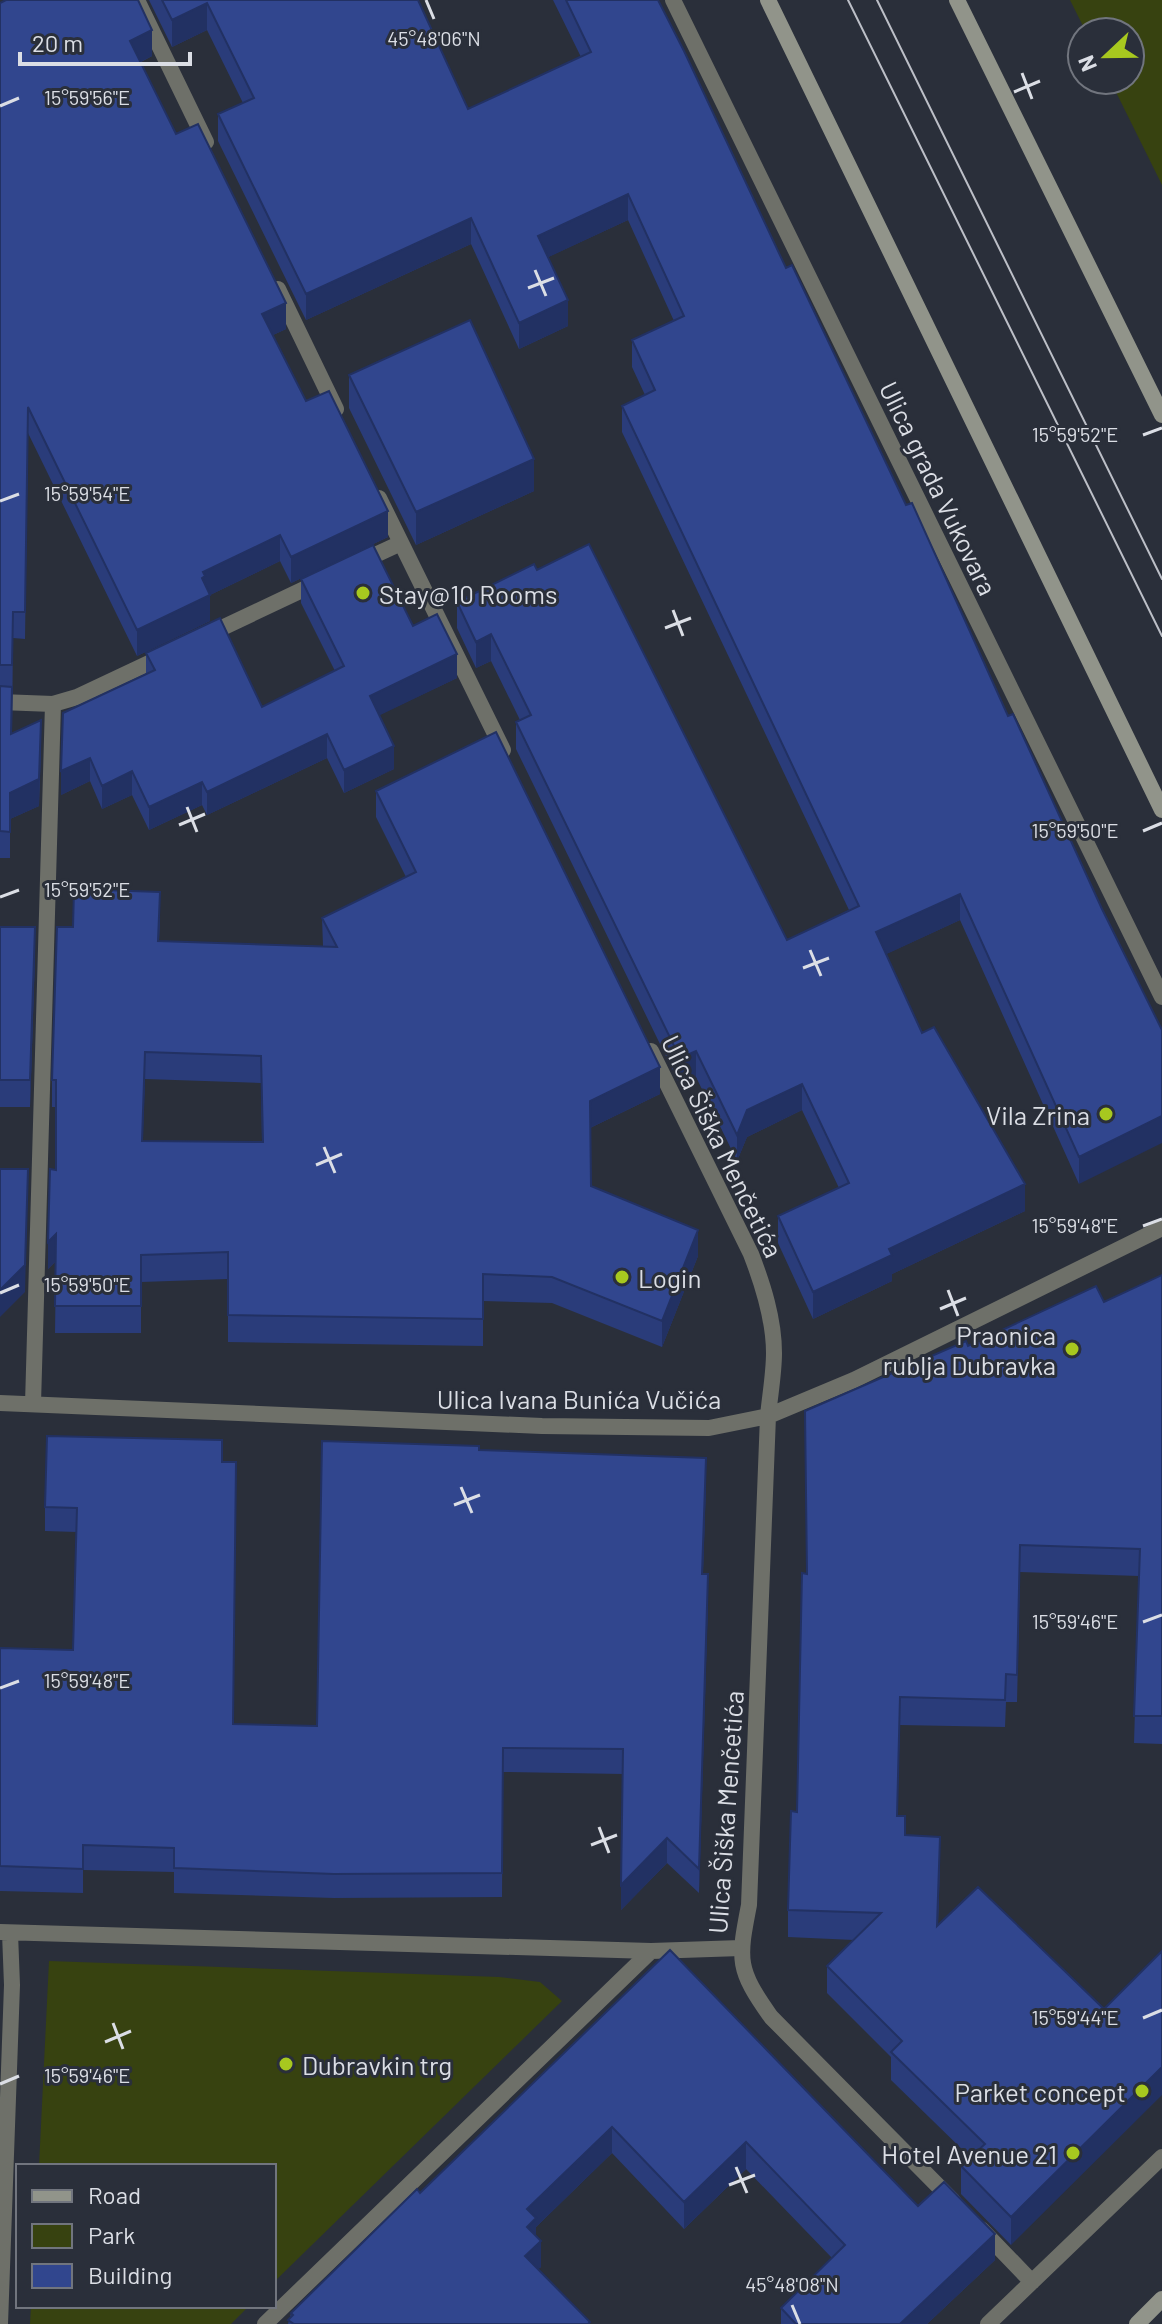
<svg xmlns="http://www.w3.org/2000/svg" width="1162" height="2324" viewBox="0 0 1162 2324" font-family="Barlow,sans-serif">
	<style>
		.green { fill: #374210 }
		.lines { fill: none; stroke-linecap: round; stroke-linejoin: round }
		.street { stroke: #6e7069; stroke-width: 16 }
		.secondary { stroke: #91948a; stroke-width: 16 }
		.tram { stroke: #bcbfc7; stroke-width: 2 }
		.wall { fill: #2a3c7a; fill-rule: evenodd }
		.shaded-wall { fill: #223163 }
		.building { fill: #31468e; stroke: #223163; stroke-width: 2; fill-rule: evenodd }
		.ticks { fill: none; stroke: #dbdee5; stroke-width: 3 }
		.poi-dot { fill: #a7c81f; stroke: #2a2f3a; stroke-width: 3 }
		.labels { text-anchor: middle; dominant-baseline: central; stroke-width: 6; stroke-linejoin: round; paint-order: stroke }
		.street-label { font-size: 26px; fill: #dbdee5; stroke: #2a2f3a }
		.poi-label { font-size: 26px; fill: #dbdee5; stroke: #2a2f3a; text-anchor: end }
		.ticks-label { font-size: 20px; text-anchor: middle; fill: #dbdee5; stroke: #2a2f3a; stroke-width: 6; stroke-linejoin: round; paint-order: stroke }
	</style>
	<rect width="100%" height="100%" fill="#2a2f3a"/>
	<path class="green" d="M1070,0H1162V185L1110,80H1130V32H1086Z
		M49,1961L499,1977L540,1982L562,2001L274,2282V2166H39Z
		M31,2306H249L231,2324H30Z"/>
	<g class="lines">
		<path class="street" d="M137,0L206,142
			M673,0L1162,997
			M278,289L336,409
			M379,498L503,750
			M358,563L401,543
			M207,635L319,582
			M0,702L53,704L77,697L164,656
			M651,1051L751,1254C763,1285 774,1319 774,1353C774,1373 770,1395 768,1416L749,1905C738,1961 737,1969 771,2017L953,2201
			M0,1403L542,1426L709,1428L768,1416L854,1380L1162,1228
			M33,1404L53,704
			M0,1932L651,1951L741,1948
			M981,2229L1032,2282
			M0,2324L12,1985L10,1933
			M265,2324L651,1951
			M988,2324L1162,2157"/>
		<path class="secondary" d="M768,0L1162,810
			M957,0L1162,415
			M1137,2324L1162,2299"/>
		<path class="tram" d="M848,0L1162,636
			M877,0L1162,579"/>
	</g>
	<path class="wall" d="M149,0H418L468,109L581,57L553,0H658L786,268L906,505L1102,909L1079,1184L960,920L886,954L922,1033L1025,1211L892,1274V1281L813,1319L778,1243V1216L839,1188L802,1110L747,1137L737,1161L696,1077L680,1085L516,749V722L520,720L491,661L476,668L457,628V602L537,570L787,940L849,910L622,432V406L645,395L632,367V340L674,321L628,220L548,257L568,326L519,349L471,244L306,320L218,141V114L243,103L207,30L172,47Z
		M0,3L152,56L141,62L176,134L286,329L273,335L306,401L388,537L291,583L280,561L210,595V621L137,656L28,433L25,639L13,638L12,734L41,747L39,806L10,819V858H0Z
		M349,375L534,491L416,545L349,408Z
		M301,579L413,626L457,678L379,715L394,769L344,793L327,758L207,815L202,805L149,830L132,795L102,809L90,781L61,795L146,673V653L262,707L335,671L301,603Z
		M376,791L660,1094L590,1128L591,1186L698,1256L662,1347L552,1303L483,1301V1346L228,1342V1279L141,1282V1333H55L56,1261L48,1269L56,1170V1107H52V1080L73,927L160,918L159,941L323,946L322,918L406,877L376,817ZM145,1079L261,1083L262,1142L142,1141Z
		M0,927L35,954L30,1107H0Z
		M1162,1275V1744L1134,1743L1139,1576L1020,1572L1017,1702H1006L1005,1727L900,1725L897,1816L905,1835L940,1864L938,1925L1104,2009L1011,2245L961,2194V2166L970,2157L891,2080V2057L827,1993V1966L854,1940L788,1937V1910L797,1812L968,1346L1104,1302Z
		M479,1450L706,1482L703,1574L708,1599L699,1893L667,1863L621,1910L623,1774L503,1772L502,1897L334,1898L174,1893V1872L83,1870V1893L0,1891V1648L73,1650L77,1532L45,1531V1507L222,1462L233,1724L317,1726Z
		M670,1950L918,2206L995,2260L927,2324H781V2308L832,2258L746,2169L684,2229L612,2153L536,2227V2236L541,2267L538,2269L590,2324H288L291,2313L420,2193Z"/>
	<path class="shaded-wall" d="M207,3V30L172,47V20Z
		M152,30V56L130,67V41Z
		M628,194V220L538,262V236Z
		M471,218V244L306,320V294Z
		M568,300V326L519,349V323Z
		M286,303V329L262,340V314Z
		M534,459V491L416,545V512Z
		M388,511V537L291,583V557Z
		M280,535V561L210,595V621L137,656V630L202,578L203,572Z
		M491,634V661L476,668V642Z
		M457,654V678L370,720V696Z
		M41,720L39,806L10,819V858V793Z
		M327,734V758L207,815V792Z
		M394,746V769L344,793V770Z
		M90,758V781L61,795V771Z
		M132,771V795L102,809V786Z
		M202,782V805L149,830V807Z
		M960,894V920L876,959V932Z
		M35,927V954L30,1107V1080Z
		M696,1051V1077L680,1085V1058Z
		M145,1052V1079L142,1168V1141Z
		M660,1067V1094L590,1128V1101Z
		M802,1084V1110L747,1137L737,1161V1135L747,1110Z
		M1162,1116V1143L1079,1184V1157Z
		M28,1169L25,1292L0,1317V1290Z
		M1025,1184V1211L892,1274V1281L813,1319V1292L889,1249Z
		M698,1230V1256L662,1347V1321Z
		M56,1234V1261L48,1269V1242Z
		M706,1458V1482L702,1598V1574Z
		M708,1574V1599L699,1893V1869Z
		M667,1838V1863L621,1910V1885Z
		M1162,2067V2095L1011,2245V2217Z
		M612,2127V2153L536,2227V2244L527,2253V2209Z
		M746,2142V2169L684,2229V2202Z
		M995,2234V2260L927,2324H900Z
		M541,2241V2267L525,2282V2256Z"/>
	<path class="building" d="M6,0H138L152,30L130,41L176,134L198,124L286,303L262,314L306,401L329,391L388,511L291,557L280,535L203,572L205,576L202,578L210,595L137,630L28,407L25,612H13L12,665H0V3Z
		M162,0H418L468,109L591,52L566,0H658L684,51L786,268L792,265L906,505L912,503L1008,716L1013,714L1102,909L1162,1030V1116L1079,1157L960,894L876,932L922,1033L934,1027L1025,1184L889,1249L892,1255L813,1292L778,1216L849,1183L802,1084L747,1110L737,1135L696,1051L680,1058L516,722L531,715L491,634L476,642L457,602L534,564L537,570L589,544L787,940L859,906L622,406L655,390L632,340L684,316L628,194L538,236L568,300L519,323L471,218L306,294L218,114L254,98L207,3L172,20Z
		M470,320L534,459L416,512L349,375Z
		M373,545L413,626L437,614L457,654L370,696L394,746L344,770L327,734L207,792L202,782L149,807L132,771L102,786L90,758L61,771L63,713L155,670L146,653L220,618L262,707L344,666L301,579Z
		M0,686L12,687L11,734L41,720L39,779L10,793V832L0,831Z
		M496,732L660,1067L590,1101L591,1186L698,1230L662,1321L552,1277L483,1274V1319L228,1315V1252L141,1255V1306H55L56,1234L48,1242L50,1169L56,1170V1080H52L57,927H73L74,889L160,892L158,941L337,947L322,918L416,872L376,791ZM145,1052L261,1056L263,1142L142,1141Z
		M0,927H35L30,1080H0Z
		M0,1169H28L25,1265L0,1290Z
		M1162,1275V1716H1134L1140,1549L1020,1545L1017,1675L1006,1674L1005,1700L900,1697L897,1816H905V1835L940,1837L937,1926L978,1887L1104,2009L1162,1951V2067L1011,2217L961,2166L985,2144L891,2052L902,2041L827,1966L881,1913L788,1910L791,1811L797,1812L802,1573L807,1574L805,1411L966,1341L968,1346L1096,1286L1104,1302Z
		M47,1436L222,1440V1462H236L233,1724L317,1726L322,1441L479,1446V1450L706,1458L702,1574H708L699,1869L667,1838L621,1885L623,1749L503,1748L502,1873L334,1874L174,1868V1848L83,1845V1869L0,1866V1648L73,1650L77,1508L45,1507Z
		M670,1950L918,2206L944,2182L995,2234L900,2324H796L781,2308L845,2245L746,2142L684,2202L612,2127L527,2209L536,2218L527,2227L541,2241L525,2256L590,2322L588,2324H294L288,2320L293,2315L291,2313L417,2189L420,2193Z"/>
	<path class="ticks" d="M426,0L434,19M1022,73L1032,99M1014,92L1040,81M0,106L19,98M535,270L546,296M528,288L554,278M1143,435L1162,428M0,501L19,494M673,610L683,636M665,628L691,618M187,807L197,832M179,825L205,814M1143,831L1162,823M0,897L19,890M810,950L821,976M803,968L829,958M324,1147L335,1173M316,1165L342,1154M1143,1226L1162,1219M948,1290L958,1316M0,1293L19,1285M940,1309L966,1298M461,1487L472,1513M454,1505L480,1495M1143,1622L1162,1615M0,1688L19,1681M599,1827L609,1853M591,1845L617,1835M1143,2018L1162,2010M113,2023L123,2049M105,2042L131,2031M0,2084L19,2076M736,2167L747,2193M729,2185L755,2175M792,2305L800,2324"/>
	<g class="poi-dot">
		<circle cx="363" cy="593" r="8"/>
		<circle cx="1106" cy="1114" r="8"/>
		<circle cx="622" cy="1277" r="8"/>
		<circle cx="1072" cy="1349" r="8"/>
		<circle cx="286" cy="2064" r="8"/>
		<circle cx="1142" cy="2091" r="8"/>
		<circle cx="1073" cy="2153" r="8"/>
	</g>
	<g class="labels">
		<g class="street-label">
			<text transform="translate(939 488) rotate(64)">Ulica grada Vukovara</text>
			<text transform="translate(723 1146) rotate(64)">Ulica Šiška Menčetića</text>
			<text x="579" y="1398">Ulica Ivana Bunića Vučića</text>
			<text transform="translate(725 1812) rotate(-86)">Ulica Šiška Menčetića</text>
		</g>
		<g class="poi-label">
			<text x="379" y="593" text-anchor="start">Stay@10 Rooms</text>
			<text x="1090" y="1114">Vila Zrina</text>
			<text x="638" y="1277" text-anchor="start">Login</text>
			<text x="1056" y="1334">Praonica<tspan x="1056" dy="30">rublja Dubravka</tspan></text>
			<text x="302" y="2064" text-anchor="start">Dubravkin trg</text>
			<text x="1126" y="2091">Parket concept</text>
			<text x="1057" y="2153">Hotel Avenue 21</text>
		</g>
	</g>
	<g class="ticks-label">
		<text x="434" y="46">45°48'06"N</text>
		<text x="87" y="105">15°59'56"E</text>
		<text x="1075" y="442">15°59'52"E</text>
		<text x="87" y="501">15°59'54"E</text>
		<text x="1075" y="838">15°59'50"E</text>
		<text x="87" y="897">15°59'52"E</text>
		<text x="1075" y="1233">15°59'48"E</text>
		<text x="87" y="1292">15°59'50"E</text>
		<text x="1075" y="1629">15°59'46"E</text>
		<text x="87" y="1688">15°59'48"E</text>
		<text x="1075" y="2025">15°59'44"E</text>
		<text x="87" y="2083">15°59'46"E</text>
		<text x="792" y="2292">45°48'08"N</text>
	</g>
	<rect x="16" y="2164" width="260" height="144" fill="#2a2f3a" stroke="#71757e" stroke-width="2"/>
	<rect x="32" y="2190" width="40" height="12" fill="#91948a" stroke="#71757e" stroke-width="2"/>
	<text x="88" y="2204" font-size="24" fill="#dbdee5">Road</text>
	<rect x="32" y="2224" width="40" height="24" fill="#374210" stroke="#71757e" stroke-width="2"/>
	<text x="88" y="2244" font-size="24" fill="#dbdee5">Park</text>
	<rect x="32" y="2264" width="40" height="24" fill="#31468e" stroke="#71757e" stroke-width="2"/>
	<text x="88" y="2284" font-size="24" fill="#dbdee5">Building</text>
	<g transform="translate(1106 56) rotate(248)"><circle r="38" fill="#2a2f3a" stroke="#71757e" stroke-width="2"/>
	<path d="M0-6L14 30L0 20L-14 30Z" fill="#a7c81f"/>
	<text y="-12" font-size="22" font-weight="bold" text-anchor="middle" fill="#dbdee5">N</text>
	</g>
	<path d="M20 52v12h170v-12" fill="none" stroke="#dbdee5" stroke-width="4"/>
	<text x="32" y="52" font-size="24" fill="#dbdee5" stroke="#2a2f3a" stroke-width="6" paint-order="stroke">20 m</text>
</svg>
